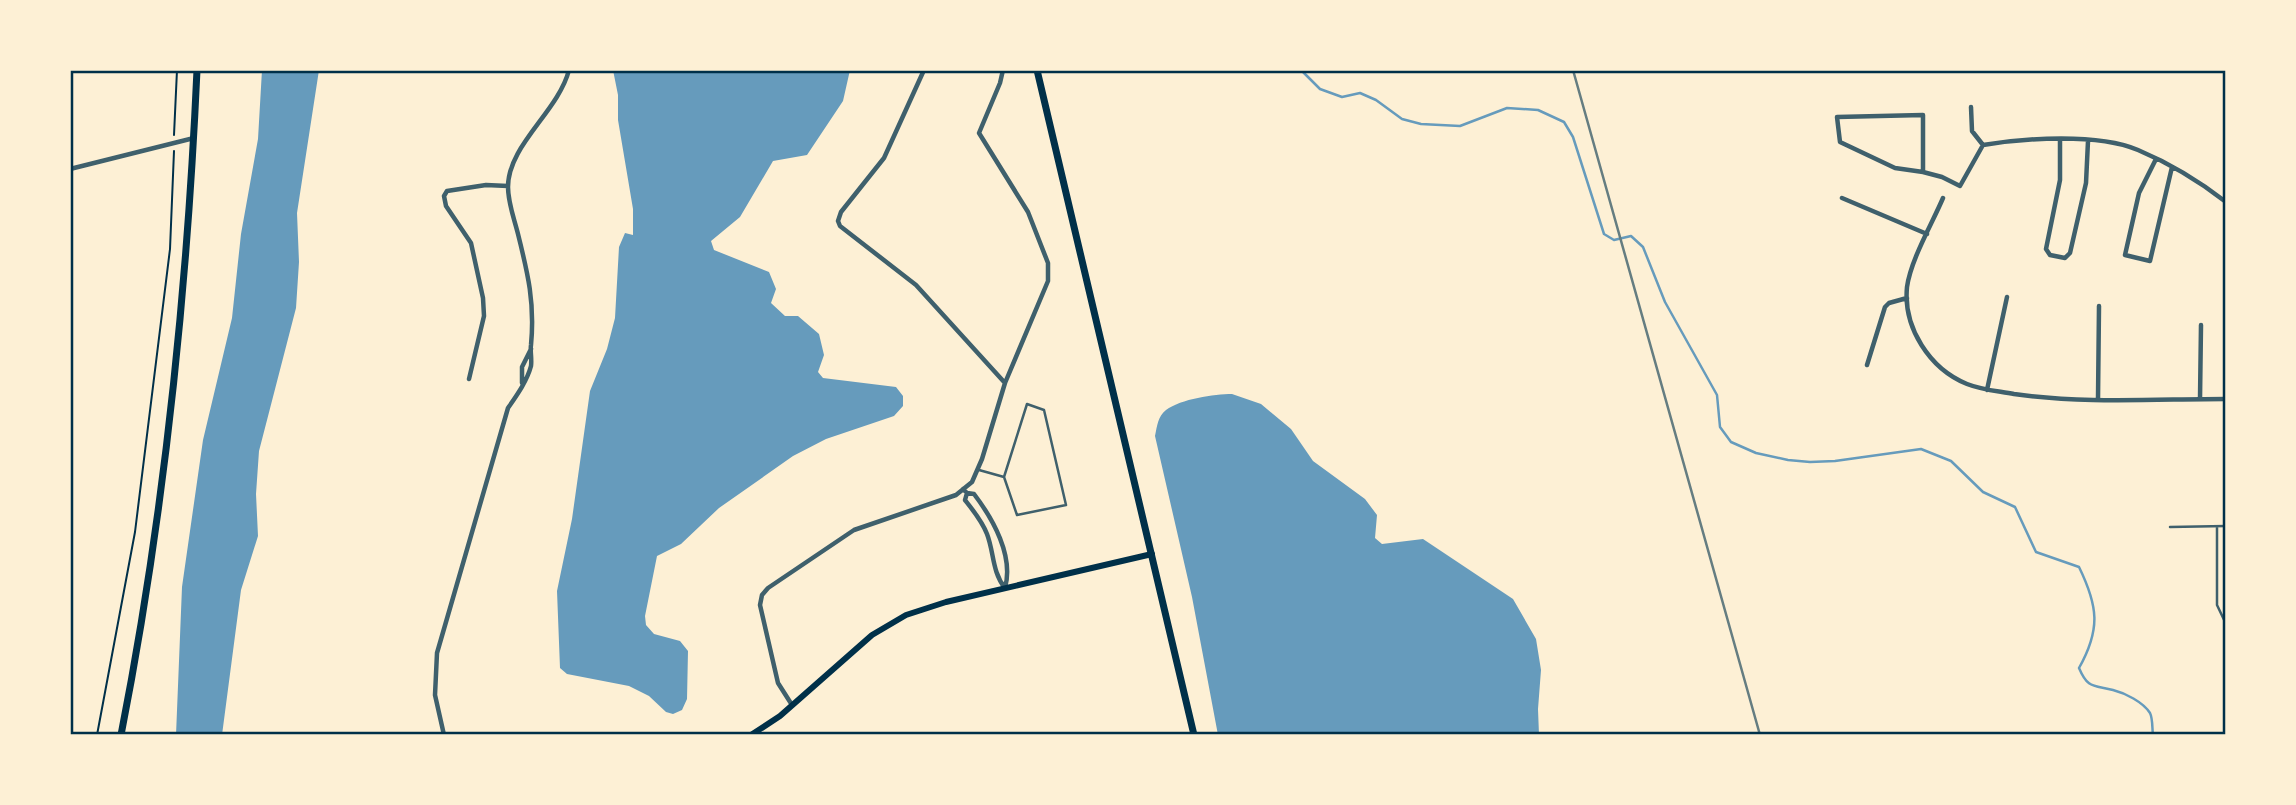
<svg xmlns="http://www.w3.org/2000/svg" width="2296" height="805" viewBox="0 0 2296 805" font-family="'DejaVu Sans',sans-serif">
	<style>
		.water { fill: #669bbc }
		.lines { fill: none; stroke-linecap: round; stroke-linejoin: round }
		.stream { stroke: #669bbc; stroke-width: 2.5 }
		.path { stroke: #003049; stroke-width: 2 }
		.service { stroke: #3f606c; stroke-width: 2.5 }
		.minor { stroke: #3f606c; stroke-width: 4.5 }
		.secondary { stroke: #003049; stroke-width: 6 }
		.primary { stroke: #003049; stroke-width: 7 }
		.rail { stroke: #657d81; stroke-width: 2.5 }
		.neatline { fill: none; stroke: #003049; stroke-width: 2.5 }
	</style>
	<rect width="100%" height="100%" fill="#fdf0d5"/>
	<path class="water" d="M262,70H319L297,213L299,262L296,308L259,451L256,494L258,536L241,590L222,735H176L182,587L203,440L232,318L241,234L258,139Z
		M613,70H850L843,101L807,155L773,161L740,217L711,241L714,250L769,272L776,289L771,303L785,316H798L819,334L824,355L818,372L823,378L896,387L903,396V406L894,416L826,439L793,456L719,508L681,544L657,556L645,616L646,625L654,634L680,641L688,651L687,699L682,710L673,714L666,712L649,696L629,686L567,674L560,668L557,591L572,519L590,391L607,349L615,318L619,247L625,233L633,235V209L618,120V95Z
		M1232,394L1261,404L1291,429L1313,461L1365,499L1377,515L1375,538L1382,544L1423,539L1513,599L1536,639L1541,670L1538,709L1539,735H1218L1192,597L1155,436C1157,426 1158,416 1166,410C1181,399 1214,394 1232,394Z"/>
	<g class="lines">
		<path class="stream" d="M1301,70L1320,89L1342,97L1360,93L1376,100L1402,119L1421,124L1460,126L1507,108L1538,110L1564,122L1573,137L1604,234L1614,240L1631,236L1643,247L1665,302L1717,395L1720,427L1731,442L1756,453L1788,460L1810,462L1835,461L1921,449L1951,461L1983,492L2015,507L2036,552L2079,567C2098,606 2101,629 2079,668C2088,689 2093,685 2113,690C2125,693 2143,702 2150,713C2153,719 2152,729 2153,735"/>
		<path class="path" d="M174,135L177,70
			M97,735L135,532L170,249L174,151"/>
		<path class="service" d="M979,470L1004,477L1027,404L1044,410L1066,505L1017,515L1004,477
			M2170,527L2226,526
			M2217,527V605L2226,624"/>
		<path class="minor" d="M924,70L884,158L841,212L838,221L840,226L916,285L1005,383
			M1971,107L1972,131L1983,145
			M2060,140V180L2046,249L2050,255L2065,258L2070,253L2086,183L2088,141
			M1983,145C2025,138 2098,133 2138,150C2169,163 2199,181 2226,202
			M2156,159L2139,193L2125,255L2150,261L2172,167
			M70,169L194,138
			M1923,172V115L1837,117L1840,142L1895,168L1923,172L1942,177L1960,186L1983,145
			M1842,198L1927,234
			M1943,198C1932,224 1911,259 1907,287C1903,328 1930,369 1967,384C1982,390 1998,391 2014,394C2083,404 2156,399 2226,399
			M1867,365L1885,307L1889,303L1907,298
			M469,379L484,316L483,298L471,243L446,206L444,196L447,191L486,185L508,186
			M522,383V367L531,349
			M1987,390L2007,297
			M2098,399L2099,306
			M2200,399L2201,325
			M963,489L967,493L974,494C993,519 1014,556 1005,588
			M967,493L965,500C973,510 982,521 987,534C994,552 992,572 1005,588
			M792,705L778,683L760,605L762,595L768,588L854,530L956,495L972,482L982,459L1005,383L1048,281V263L1028,212L979,133L1000,83L1003,70
			M444,735L435,695L437,653L508,408C517,395 527,381 531,366C532,359 530,351 531,345C535,303 528,274 518,234C514,218 508,203 508,187C508,145 558,112 569,70"/>
		<path class="secondary" d="M751,735L780,716L872,635L906,615L946,602L1152,554"/>
		<path class="primary" d="M1037,70L1194,735
			M121,735C164,516 187,293 197,70"/>
		<path class="rail" d="M1573,70L1760,735"/>
	</g>
	<rect width="2296" height="805" fill="none" stroke="#fdf0d5" stroke-width="144"/>
	<rect x="72" y="72" width="2152" height="661" class="neatline"/>
</svg>
